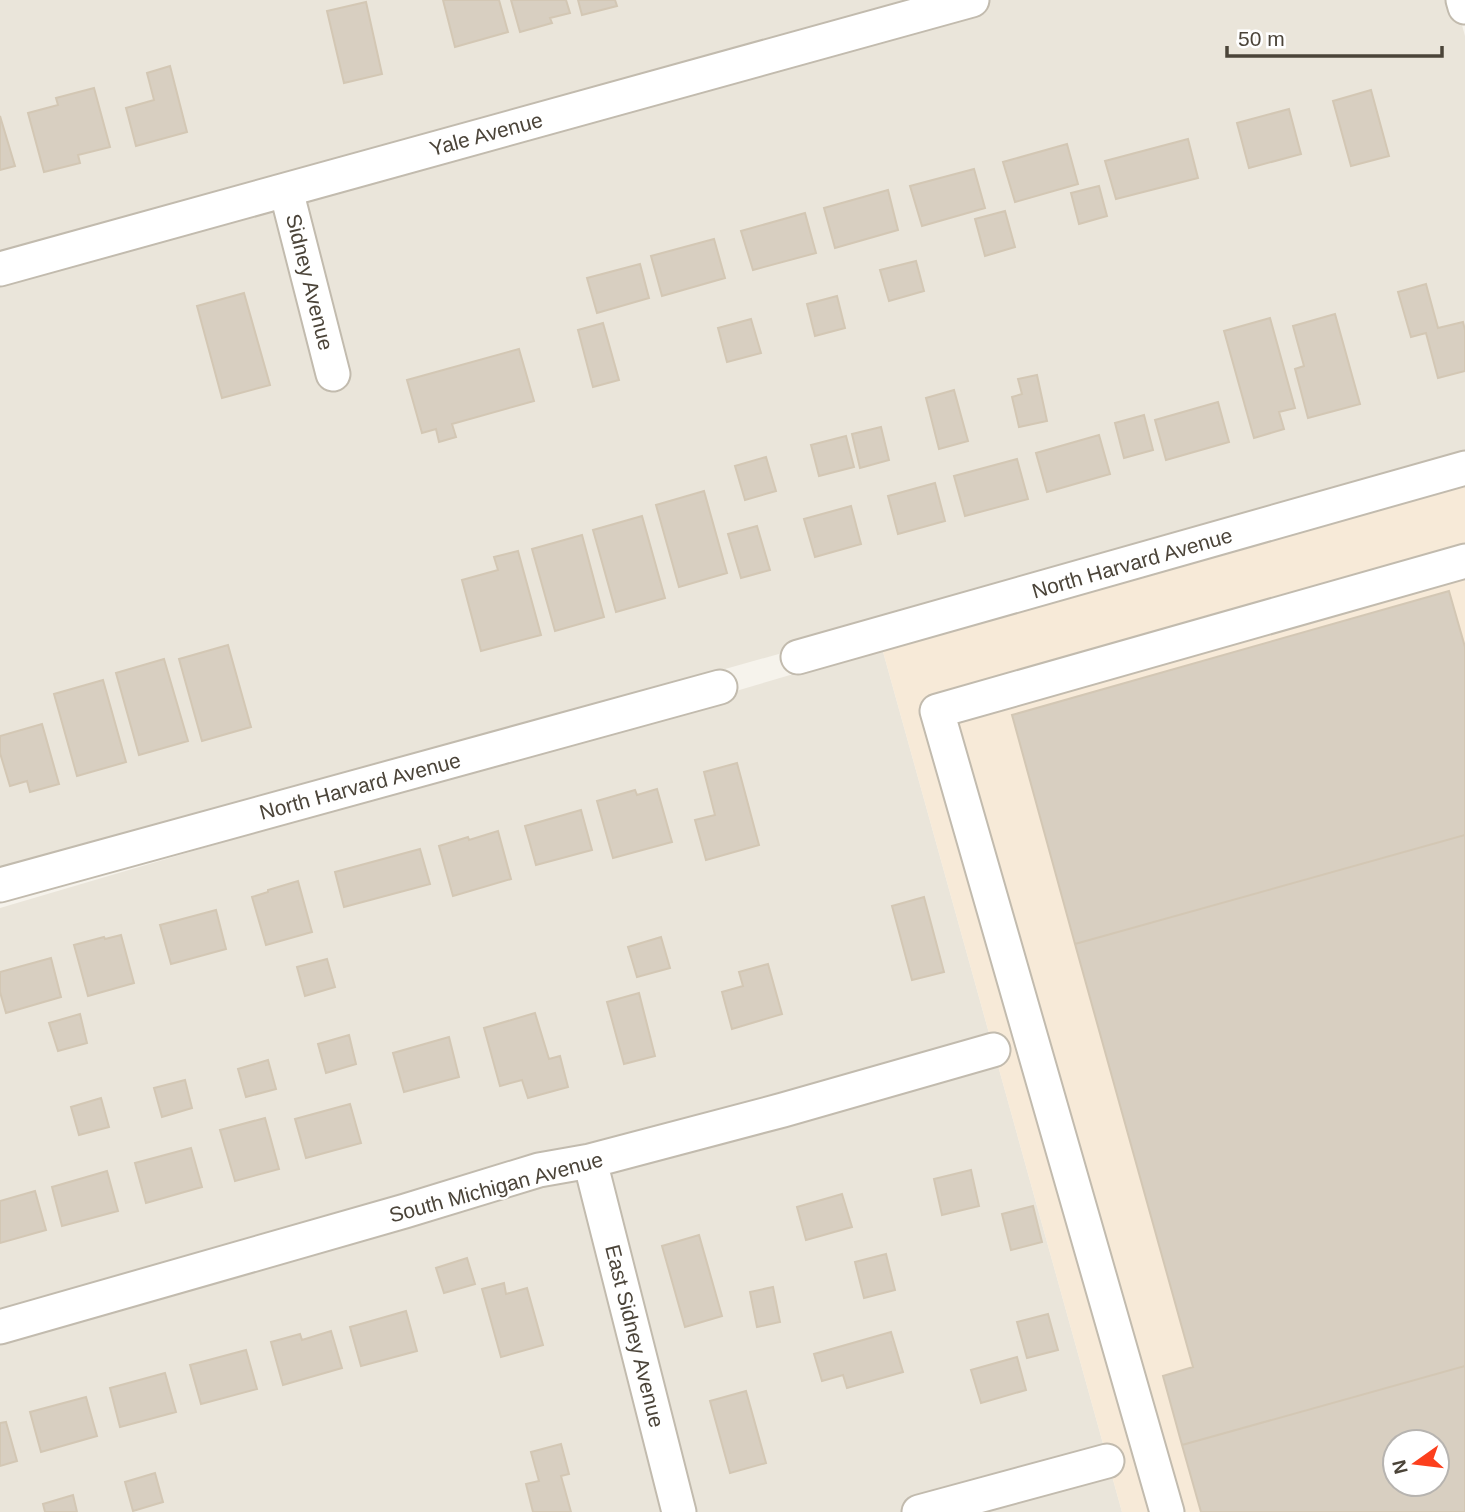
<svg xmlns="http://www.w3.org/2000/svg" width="1465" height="1512" viewBox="0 0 1465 1512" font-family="Arial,sans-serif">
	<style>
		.residential { fill: #eae5da }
		.commercial { fill: #f7ead8; fill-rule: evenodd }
		.building { fill: #d8cfc1; stroke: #d3c7b4; stroke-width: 2; fill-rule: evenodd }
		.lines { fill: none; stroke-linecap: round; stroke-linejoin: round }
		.minor-casing { stroke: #c2bbae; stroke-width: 37 }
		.minor { stroke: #fff; stroke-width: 33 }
		.labels { text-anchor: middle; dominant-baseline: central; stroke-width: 5; stroke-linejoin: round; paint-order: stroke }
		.street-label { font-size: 21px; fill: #4b4439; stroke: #fff }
	</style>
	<rect width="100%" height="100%" fill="#f6f3ec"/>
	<path class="residential" d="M0,0H1455L1465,36V460L0,874Z
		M882,648L1122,1512H0V908Z"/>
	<path class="commercial" d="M1465,484V1512H1122L882,648ZM1395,1442H1437V1484H1395Z"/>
	<path class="building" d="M443,0H499L508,32L455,47Z
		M511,0H566L570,13L550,18L552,23L520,32Z
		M578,0H615L617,6L582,15Z
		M366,2L382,74L344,83L327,11Z
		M170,66L187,132L136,146L126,108L154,100L147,73Z
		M94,88L110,147L78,155L80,163L44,172L28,113L58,105L56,98Z
		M1371,90L1389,156L1351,166L1333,101Z
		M1289,109L1301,154L1249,168L1237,123Z
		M0,116L15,166L0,170Z
		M1188,139L1198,178L1116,199L1105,161Z
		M1067,144L1078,184L1015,202L1003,162Z
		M974,169L985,208L922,226L910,186Z
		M1099,186L1107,216L1079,224L1071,193Z
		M888,190L898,230L835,248L824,208Z
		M1005,211L1015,247L985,256L975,219Z
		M805,213L816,253L753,270L741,231Z
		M714,239L725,278L662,296L651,256Z
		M916,261L924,291L889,301L880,270Z
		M640,264L649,298L597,313L587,278Z
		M1426,284L1438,328L1463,322L1465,330V371L1438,378L1426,333L1411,337L1398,292Z
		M244,293L270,385L222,398L197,306Z
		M837,296L845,328L815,336L807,304Z
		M1335,314L1360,404L1308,418L1295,369L1304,366L1293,326Z
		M1270,318L1295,408L1279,412L1284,429L1254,438L1224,331Z
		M751,319L761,353L727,362L718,328Z
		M603,323L619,380L593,387L578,330Z
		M519,349L534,401L452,424L456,437L439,442L436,429L422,433L407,380Z
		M1037,375L1047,421L1019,427L1012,397L1022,394L1018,379Z
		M954,390L968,441L939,449L926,398Z
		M1218,402L1229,442L1166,460L1155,420Z
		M1144,415L1153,450L1124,458L1115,423Z
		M881,427L889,460L860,468L852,434Z
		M1099,435L1110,474L1047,492L1036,453Z
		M846,436L854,467L819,476L811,445Z
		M766,457L776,491L745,500L735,466Z
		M1017,459L1028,499L965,516L954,476Z
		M935,483L945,521L898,534L888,496Z
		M704,491L727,573L679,587L656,505Z
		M851,506L861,544L815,557L804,519Z
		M642,516L665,598L616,612L593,530Z
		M757,526L770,570L741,578L728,534Z
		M582,535L604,617L555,631L532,549Z
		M518,551L541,635L481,651L462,580L498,570L494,557Z
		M1449,591L1465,647V835L1075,944L1012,715Z
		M228,645L251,727L202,741L179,659Z
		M164,659L188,741L139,755L116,673Z
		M103,680L126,762L77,776L54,694Z
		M42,724L59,784L30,792L27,781L10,786L0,753V736Z
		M737,763L759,845L706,860L695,820L715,815L704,772Z
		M657,789L672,842L613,858L597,801L635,790L637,795Z
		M581,810L592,850L536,865L525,826Z
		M498,831L511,879L453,896L439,846L468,837L469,840Z
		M1465,835V1366L1182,1445L1163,1376L1193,1367L1075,944Z
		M420,849L430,884L344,907L335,872Z
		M298,881L312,932L266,945L252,897L268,892V890Z
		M924,897L944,972L912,980L892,906Z
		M216,910L226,949L171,964L160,925Z
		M121,935L134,983L88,996L74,945L104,937L105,939Z
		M661,937L670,968L637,977L628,947Z
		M51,958L61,997L6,1013L0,992V972Z
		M327,959L335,987L305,996L297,967Z
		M768,964L782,1014L732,1029L722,992L743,986L739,972Z
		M639,993L655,1056L624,1064L607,1002Z
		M535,1013L549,1059L560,1056L568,1087L528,1098L522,1080L500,1086L484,1028Z
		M80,1014L87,1043L58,1051L49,1023Z
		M349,1035L356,1064L326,1073L318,1044Z
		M449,1037L459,1077L404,1092L393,1053Z
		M268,1060L276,1089L246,1097L238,1069Z
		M185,1080L192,1108L162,1117L154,1088Z
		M101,1098L109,1127L79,1135L71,1107Z
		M350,1104L361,1143L306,1158L295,1119Z
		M265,1118L279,1169L235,1181L220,1130Z
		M191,1148L202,1187L146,1203L135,1163Z
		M971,1170L979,1206L942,1215L934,1179Z
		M107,1171L118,1211L62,1226L52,1187Z
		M35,1191L46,1230L0,1243V1201Z
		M842,1194L852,1227L806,1240L797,1207Z
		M1033,1206L1042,1242L1011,1250L1002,1214Z
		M699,1235L722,1316L685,1327L662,1246Z
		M886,1254L895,1290L864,1298L855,1262Z
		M467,1258L475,1284L444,1293L436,1268Z
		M504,1283L506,1294L527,1288L543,1345L501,1357L482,1289Z
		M773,1287L780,1322L757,1327L750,1292Z
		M406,1311L417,1351L361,1366L350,1327Z
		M1048,1314L1058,1350L1027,1358L1017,1322Z
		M331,1331L342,1368L283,1385L271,1342L300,1334L302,1340Z
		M891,1332L903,1372L847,1388L843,1375L822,1381L814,1354Z
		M246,1350L257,1389L201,1404L190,1365Z
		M1017,1357L1026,1390L981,1403L971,1370Z
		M1465,1366V1512H1201L1182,1445ZM1395,1442H1437V1484H1395Z
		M165,1373L176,1412L120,1427L110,1388Z
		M746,1391L766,1463L730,1473L710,1401Z
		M86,1397L97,1436L41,1452L30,1412Z
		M6,1422L17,1461L0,1466V1423Z
		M561,1444L569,1474L561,1476L571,1512H533L526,1484L539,1481L531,1452Z
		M155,1473L163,1502L133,1511L125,1482Z
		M73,1495L77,1512H45L43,1504Z"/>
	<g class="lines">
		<g class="minor-casing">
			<path id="minor" d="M1463,0L1465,7
				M286,190L333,374
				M0,269L972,0
				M798,657L1465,468
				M0,885L720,687
				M590,1161L679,1512
				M0,1327L405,1211L539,1170L590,1161L783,1110L993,1050
				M919,1512L1107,1461
				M1167,1512L937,711L1465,561"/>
		</g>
		<use href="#minor" class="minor"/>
	</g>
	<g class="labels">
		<g class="street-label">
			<text transform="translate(486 134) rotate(-15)">Yale Avenue</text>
			<text transform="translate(310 282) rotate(76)">Sidney Avenue</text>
			<text transform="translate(1132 563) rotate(-16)">North Harvard Avenue</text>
			<text transform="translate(360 786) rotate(-15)">North Harvard Avenue</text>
			<text transform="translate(496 1187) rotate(-15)">South Michigan Avenue</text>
			<text transform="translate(635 1336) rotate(76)">East Sidney Avenue</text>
		</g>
	</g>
	<g transform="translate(1416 1463) rotate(256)"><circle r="33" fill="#ffffff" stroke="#b7b4b0" stroke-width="2"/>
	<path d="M0-5L12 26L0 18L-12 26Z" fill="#fc3f1d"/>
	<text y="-10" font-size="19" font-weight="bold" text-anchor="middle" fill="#4b4439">N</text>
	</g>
	<path d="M1227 46v10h215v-10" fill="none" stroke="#4b4439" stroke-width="3.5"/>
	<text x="1238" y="46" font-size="21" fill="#4b4439" stroke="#ffffff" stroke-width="5" paint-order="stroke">50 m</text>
</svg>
